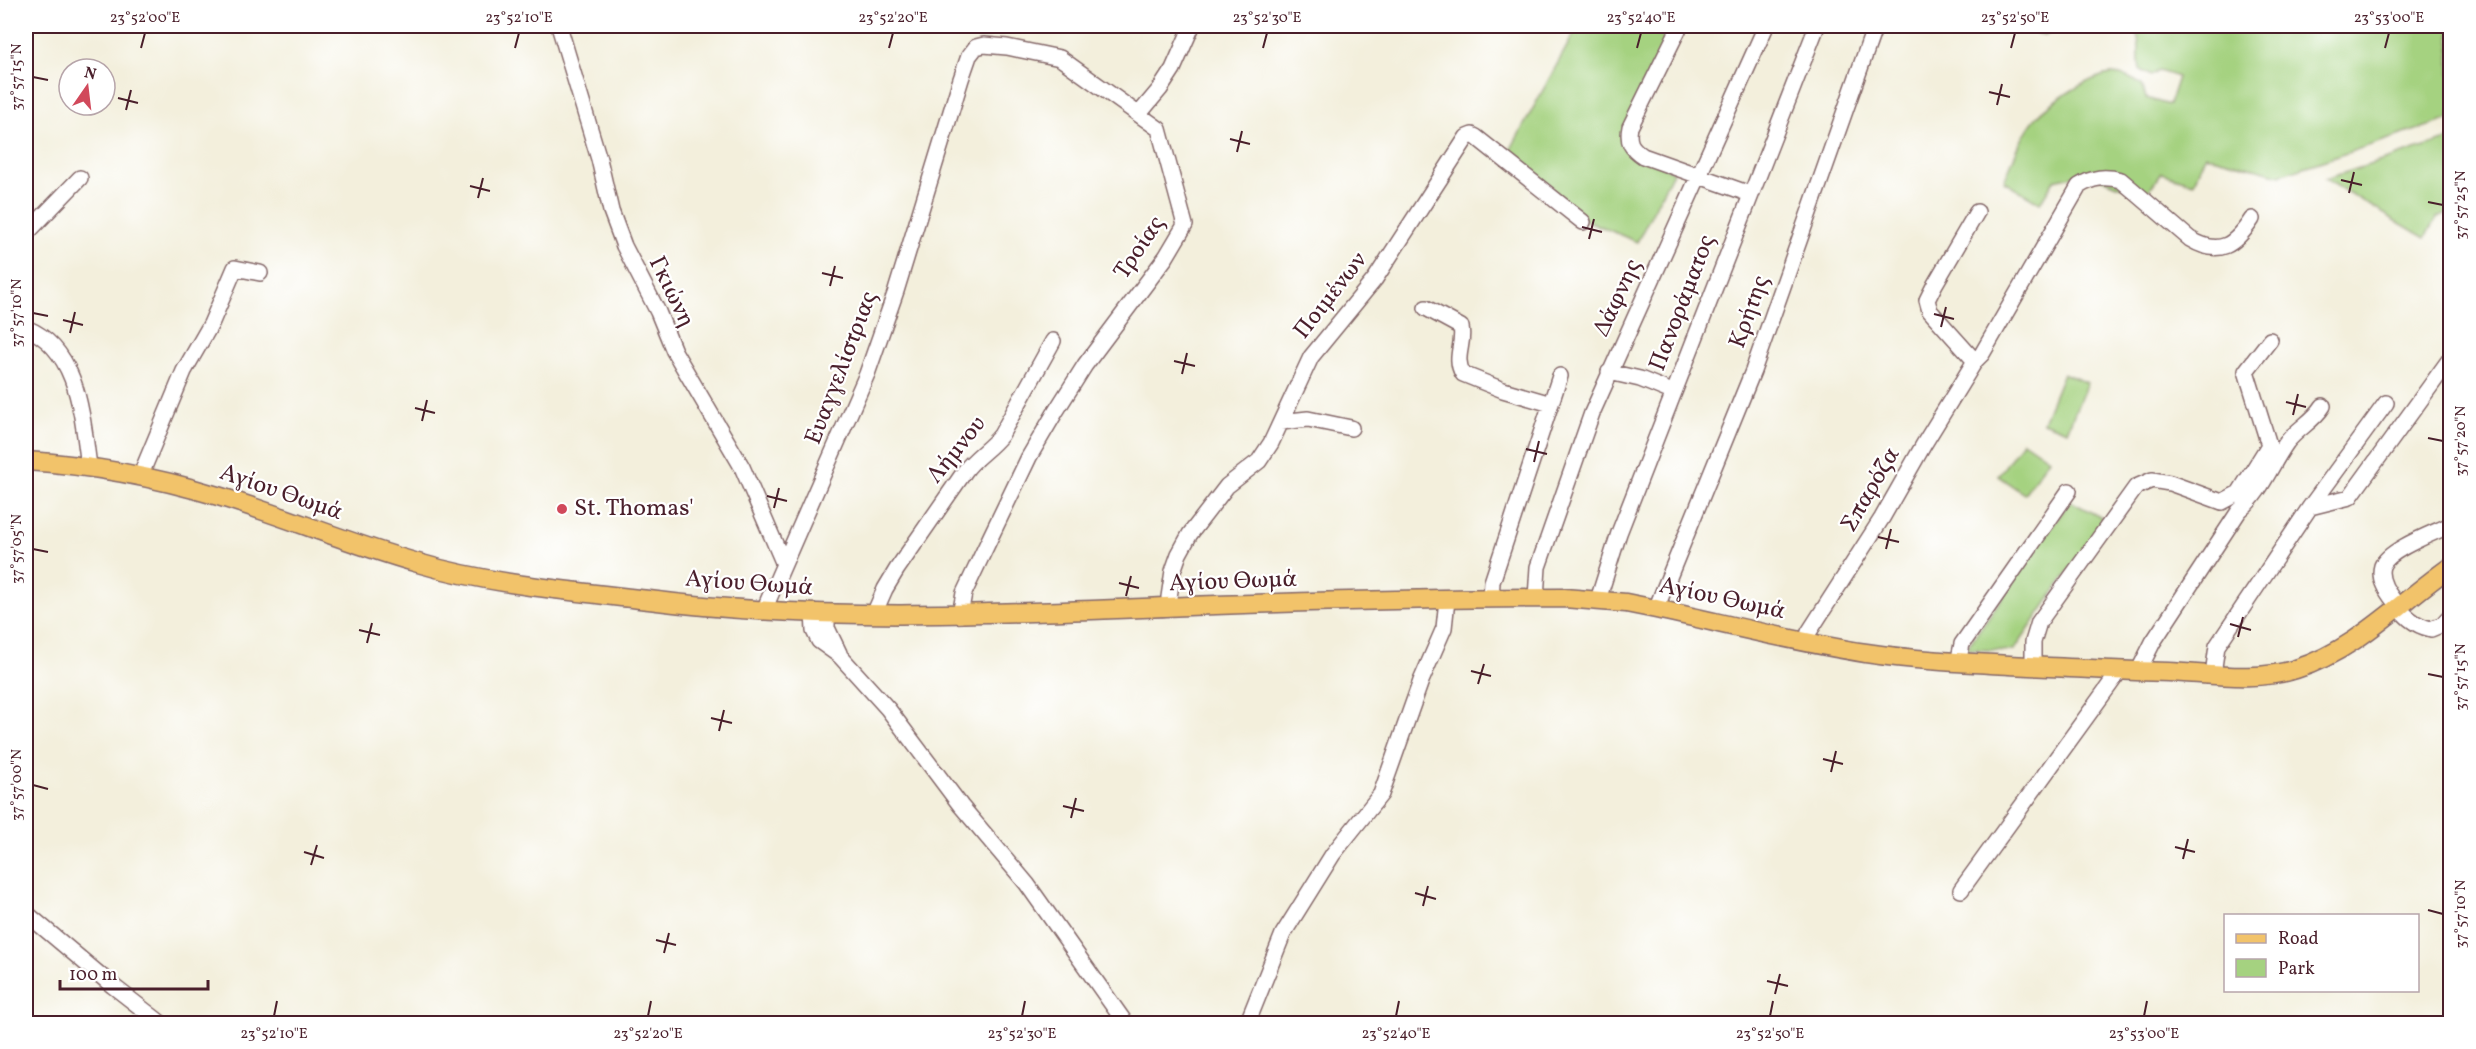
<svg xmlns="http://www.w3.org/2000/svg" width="2476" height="1049" viewBox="0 0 2476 1049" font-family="Vollkorn,serif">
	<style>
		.green { fill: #a5d280; stroke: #787856; stroke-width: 1.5 }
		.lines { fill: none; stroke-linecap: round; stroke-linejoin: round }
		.minor-casing { stroke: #856869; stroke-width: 18 }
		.major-casing { stroke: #856869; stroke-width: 21 }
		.minor { stroke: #fff; stroke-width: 15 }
		.major { stroke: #f2c36a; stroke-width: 18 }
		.ticks { fill: none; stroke: #4a1f2b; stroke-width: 2 }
		.poi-dot { fill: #d1495b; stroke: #fff; stroke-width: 2 }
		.labels { text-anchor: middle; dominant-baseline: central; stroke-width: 4.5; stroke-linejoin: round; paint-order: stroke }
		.street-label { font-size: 24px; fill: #4a1f2b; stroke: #fff }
		.poi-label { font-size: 24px; fill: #4a1f2b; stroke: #fff; text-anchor: start }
		.neatline { fill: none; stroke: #4a1f2b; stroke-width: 2 }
		.ticks-label { font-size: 15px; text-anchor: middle; fill: #4a1f2b }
	</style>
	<rect width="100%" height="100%" fill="#fff"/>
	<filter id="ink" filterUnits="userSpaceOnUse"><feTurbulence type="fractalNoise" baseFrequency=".0167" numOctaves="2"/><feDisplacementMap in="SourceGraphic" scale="12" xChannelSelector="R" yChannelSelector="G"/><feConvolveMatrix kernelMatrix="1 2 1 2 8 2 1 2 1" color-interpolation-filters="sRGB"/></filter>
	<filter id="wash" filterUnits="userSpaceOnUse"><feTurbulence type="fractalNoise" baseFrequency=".008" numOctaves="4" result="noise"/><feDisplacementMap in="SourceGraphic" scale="24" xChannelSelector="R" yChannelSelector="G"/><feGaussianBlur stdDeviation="1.35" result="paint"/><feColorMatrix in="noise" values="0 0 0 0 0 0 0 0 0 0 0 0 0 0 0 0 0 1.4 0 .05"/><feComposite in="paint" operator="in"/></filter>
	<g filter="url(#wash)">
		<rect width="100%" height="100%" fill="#f3efdc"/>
		<path class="green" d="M1578,26H1640L1670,40L1625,143L1673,172L1637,242L1581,218L1506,158Z
			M2025,26H2065L2044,36L2031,31Z
			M2134,26H2450V119L2280,175L2205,155L2194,183L2161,173L2145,196L2088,173L2054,180L2040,203L2004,181C2013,161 2021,135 2036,118C2049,103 2092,75 2112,74C2124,74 2133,79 2142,85L2146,98L2169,105L2178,77L2159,71L2151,76L2140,70C2137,53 2142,42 2134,26Z
			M2450,139V213L2436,218L2425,238L2325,179Z
			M2063,373L2087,383L2067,431L2043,422Z
			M2023,441L2049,459L2024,494L1998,476Z
			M2070,501L2104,519L2014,651L1966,649Z"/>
	</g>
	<g filter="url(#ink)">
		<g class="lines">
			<g class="minor-casing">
				<path id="minor" d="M559,26L599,159L611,211L624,246L658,312L674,351L742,467L783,562
					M1680,26L1630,127C1627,142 1631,148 1643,156L1750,194
					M1139,114L1160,89L1173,69L1192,26
					M26,234L80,178
					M1426,308L1461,327C1465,344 1453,357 1463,374L1503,390L1551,404
					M26,328C79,349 82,417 89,466
					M1975,361L1930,311L1927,300L1935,284L1977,212
					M1609,372L1640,379L1672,392
					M1281,422L1308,419L1351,428
					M143,476L144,467L184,371L211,324L235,268L260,273
					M2310,507L2350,497L2450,359
					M2450,525C2434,533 2389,549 2382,566C2378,579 2387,592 2394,601C2404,615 2413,625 2431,629L2443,624L2450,616
					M1536,598L1538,567L1592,413L1766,26
					M1491,599L1492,582L1560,376
					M1598,600L1619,533L1817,26
					M1171,607L1169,597L1173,571L1179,554L1190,534L1227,486L1259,461L1271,443L1311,357L1375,279L1467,137L1472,135L1476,137L1583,222
					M1656,609L1753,371L1875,26
					M764,610L867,374L896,291L961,79L969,56L976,47L984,45L1007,47L1060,58L1159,129L1185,225L1166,257L1085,365L1056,411L1029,457L991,536L964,593L960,615
					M813,612L814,631L819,641L840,656L888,709L961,806L1027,884L1126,1024
					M827,613V628L839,653
					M874,614L885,589L897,569L965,471C975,457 990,449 1001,435L1053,341
					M1807,641L1809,632L1882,518L1924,444L1975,361L1982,354L2079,186C2093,177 2105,176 2121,180L2190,239C2220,257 2235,245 2252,219
					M1958,663L1962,644L2069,491
					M2033,666V642L2039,622L2136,487L2152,480L2170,483L2222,502L2239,493L2269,445L2246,371L2270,340
					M2138,672L2153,642L2239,511C2261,493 2270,466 2287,442C2298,428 2314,421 2323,406
					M2213,674L2217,646L2310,507L2386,403
					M1961,890L2119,672
					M26,913L113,986L162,1024
					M1247,1024L1283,934L1333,854L1381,794L1421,681L1444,628L1447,600"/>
			</g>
			<g class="major-casing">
				<path id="major" d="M26,461C91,465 155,477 218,496C285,516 350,544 418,563C492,585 573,591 649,600C820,622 993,614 1165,607C1298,602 1431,598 1564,598L1626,603L1656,609C1726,624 1795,642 1866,653C1919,661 1974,663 2029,666C2076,668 2122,671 2169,672C2211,674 2256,682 2296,669C2356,650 2399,603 2450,567"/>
			</g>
			<use href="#minor" class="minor"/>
			<use href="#major" class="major"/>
		</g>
	</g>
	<path class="ticks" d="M141,48L145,33M515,48L519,33M889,48L893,33M1263,48L1267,33M1637,48L1641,33M2011,48L2015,33M2385,48L2389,33M33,77L48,80M1989,92L2010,97M118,98L138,103M1997,105L2002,84M126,110L131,90M1230,139L1250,144M1237,152L1242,131M2341,180L2362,185M470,186L490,191M2349,193L2354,172M478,198L483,178M2428,202L2443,205M1582,227L1602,232M1589,239L1594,219M822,273L843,278M830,286L835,266M33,313L48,316M1934,314L1954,319M63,320L83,325M1941,327L1946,307M70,333L75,312M1174,361L1195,366M1182,374L1187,353M2286,402L2306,407M415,408L435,413M2293,415L2298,394M422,421L427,400M2428,438L2443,441M1526,449L1547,454M1534,462L1539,441M767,496L787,501M774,508L779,488M1878,537L1899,542M33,549L48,552M1886,549L1891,529M1119,583L1139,588M1126,596L1131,576M2230,624L2251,630M359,630L380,635M2238,637L2243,617M367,643L372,623M1471,671L1491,676M2428,674L2443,677M1478,684L1484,664M711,718L732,723M719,731L724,710M1823,759L1843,764M1831,772L1836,751M33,785L48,789M1063,806L1084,811M1071,818L1076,798M2175,847L2195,852M304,852L324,858M2183,859L2188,839M311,865L317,845M1415,893L1436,899M1423,906L1428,886M2428,910L2443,914M656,940L676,945M664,953L669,933M1767,981L1788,986M1775,994L1780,974M274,1016L277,1001M648,1016L651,1001M1022,1016L1025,1001M1396,1016L1399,1001M1770,1016L1773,1001M2144,1016L2147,1001"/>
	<circle class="poi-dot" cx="562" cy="509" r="6"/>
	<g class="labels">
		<g class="street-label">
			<text transform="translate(1140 248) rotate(-56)">Τροίας</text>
			<text transform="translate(671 292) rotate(64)">Γκιώνη</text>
			<text transform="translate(1331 296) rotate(-52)">Ποιμένων</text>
			<text transform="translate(1618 298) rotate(-65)">Δάφνης</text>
			<text transform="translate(1683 303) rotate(-69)">Πανοράματος</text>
			<text transform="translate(1750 312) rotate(-70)">Κρήτης</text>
			<text transform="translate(842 368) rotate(-69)">Ευαγγελίστριας</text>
			<text transform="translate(957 450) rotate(-51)">Λήμνου</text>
			<text transform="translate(1871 490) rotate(-60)">Σπαρόζα</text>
			<text transform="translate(281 493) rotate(19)">Αγίου Θωμά</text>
			<text transform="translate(1233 582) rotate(-2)">Αγίου Θωμά</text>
			<text transform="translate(749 584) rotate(4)">Αγίου Θωμά</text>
			<text transform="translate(1722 599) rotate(12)">Αγίου Θωμά</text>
		</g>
		<g class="poi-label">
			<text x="574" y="509">St. Thomas'</text>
		</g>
	</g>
	<rect width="2476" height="1049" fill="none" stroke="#fff" stroke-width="66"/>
	<rect x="2224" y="914" width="195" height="78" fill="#ffffff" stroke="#b7a5aa" stroke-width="1.5"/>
	<rect x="2236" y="934" width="30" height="9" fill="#f2c36a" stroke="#b7a5aa" stroke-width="1.5"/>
	<text x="2278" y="944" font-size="18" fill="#4a1f2b">Road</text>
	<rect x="2236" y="959" width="30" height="18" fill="#a5d280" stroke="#b7a5aa" stroke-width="1.5"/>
	<text x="2278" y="974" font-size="18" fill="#4a1f2b">Park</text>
	<g transform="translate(87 87) rotate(14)"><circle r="28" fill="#ffffff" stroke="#b7a5aa" stroke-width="1.5"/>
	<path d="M0-4.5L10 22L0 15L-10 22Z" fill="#d1495b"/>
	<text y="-9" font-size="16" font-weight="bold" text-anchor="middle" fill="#4a1f2b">N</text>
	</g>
	<path d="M60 980v9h148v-9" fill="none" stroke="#4a1f2b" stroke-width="3"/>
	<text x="69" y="980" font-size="18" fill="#4a1f2b" stroke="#ffffff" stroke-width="4.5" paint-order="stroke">100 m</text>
	<rect x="33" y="33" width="2410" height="983" class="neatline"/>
	<g class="ticks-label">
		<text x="145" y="22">23°52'00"E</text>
		<text x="519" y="22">23°52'10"E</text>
		<text x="893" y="22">23°52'20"E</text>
		<text x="1267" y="22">23°52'30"E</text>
		<text x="1641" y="22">23°52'40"E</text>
		<text x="2015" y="22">23°52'50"E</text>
		<text x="2389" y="22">23°53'00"E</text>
		<text transform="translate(16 77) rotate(-90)" y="5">37°57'15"N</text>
		<text transform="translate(2460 205) rotate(-90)" y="5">37°57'25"N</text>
		<text transform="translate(16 313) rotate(-90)" y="5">37°57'10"N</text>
		<text transform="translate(2460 441) rotate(-90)" y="5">37°57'20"N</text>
		<text transform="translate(16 549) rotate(-90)" y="5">37°57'05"N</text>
		<text transform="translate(2460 677) rotate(-90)" y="5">37°57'15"N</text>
		<text transform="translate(16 785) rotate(-90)" y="5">37°57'00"N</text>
		<text transform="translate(2460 914) rotate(-90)" y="5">37°57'10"N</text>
		<text x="274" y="1038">23°52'10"E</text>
		<text x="648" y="1038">23°52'20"E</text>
		<text x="1022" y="1038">23°52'30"E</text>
		<text x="1396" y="1038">23°52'40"E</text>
		<text x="1770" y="1038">23°52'50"E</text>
		<text x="2144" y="1038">23°53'00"E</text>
	</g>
</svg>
